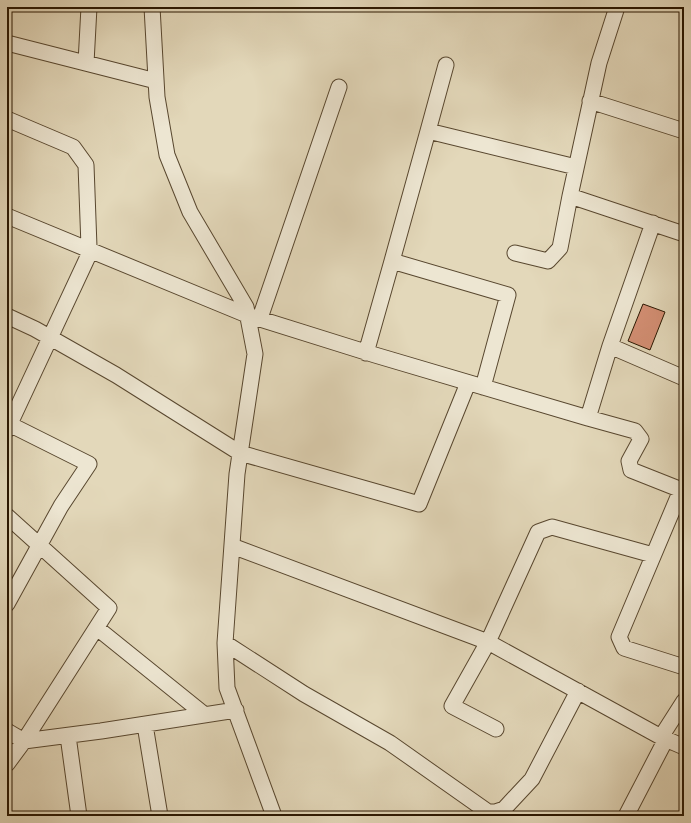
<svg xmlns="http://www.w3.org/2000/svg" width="691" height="823" viewBox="0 0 691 823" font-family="'Libre Bodoni',serif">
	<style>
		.building { fill: #d48f74; stroke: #2a1701 }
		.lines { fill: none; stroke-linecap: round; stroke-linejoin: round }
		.minor-casing { stroke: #58472f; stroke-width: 17 }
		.minor { stroke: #ede6d2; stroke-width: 15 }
	</style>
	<rect width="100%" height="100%" fill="#e3d8ba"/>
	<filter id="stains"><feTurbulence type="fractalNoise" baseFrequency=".005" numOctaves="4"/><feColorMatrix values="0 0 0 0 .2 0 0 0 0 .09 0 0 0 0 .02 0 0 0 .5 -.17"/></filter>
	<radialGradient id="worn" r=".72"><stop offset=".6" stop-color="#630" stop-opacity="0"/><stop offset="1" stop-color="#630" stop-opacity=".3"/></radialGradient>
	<path class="building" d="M643,304L665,312L650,350L628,341Z"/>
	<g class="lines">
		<g class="minor-casing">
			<path id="minor" d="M152,7L157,97L167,155L190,212L246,307L255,354L237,474L225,643L227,688L274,816
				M617,7L599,63L570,196L684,234
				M7,43L156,81
				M86,63L89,7
				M590,101L684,131
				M7,119L73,147L86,165L89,247L91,250L7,430
				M428,131L446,65
				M7,216L247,315L375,355L588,418L610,346L684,378
				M515,253L548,261L560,248L570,196
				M392,261L428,131L576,167
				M7,316L35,329L116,375L240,453L419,504L468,383
				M260,318L339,87
				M610,346L653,223
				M366,353L392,261L508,295L483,387
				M588,418L635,431L641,439L629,461L631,470L684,491
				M7,423L89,464L61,506L7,604
				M681,490L619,637L624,648L684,667
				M7,516L109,608L24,741L7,731
				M232,546L488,642L661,737L684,747
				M97,628L205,715
				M225,643L304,694L390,743L488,812H495L504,809L532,779L578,691
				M145,725L160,816
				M496,729L452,706L488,642L538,532L552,527L653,555
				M68,736L79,816
				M661,737L684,701
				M7,764L24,741L101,731L236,710
				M626,816L666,739"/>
		</g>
		<use href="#minor" class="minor"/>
	</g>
	<rect width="691" height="823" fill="none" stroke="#e3d8ba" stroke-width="24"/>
	<rect x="8" y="8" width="675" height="807" fill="none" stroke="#2a1701" stroke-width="2"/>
	<rect x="12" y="12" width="667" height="799" fill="none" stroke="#2a1701"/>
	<rect width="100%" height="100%" filter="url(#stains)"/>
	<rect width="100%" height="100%" fill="url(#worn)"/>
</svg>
